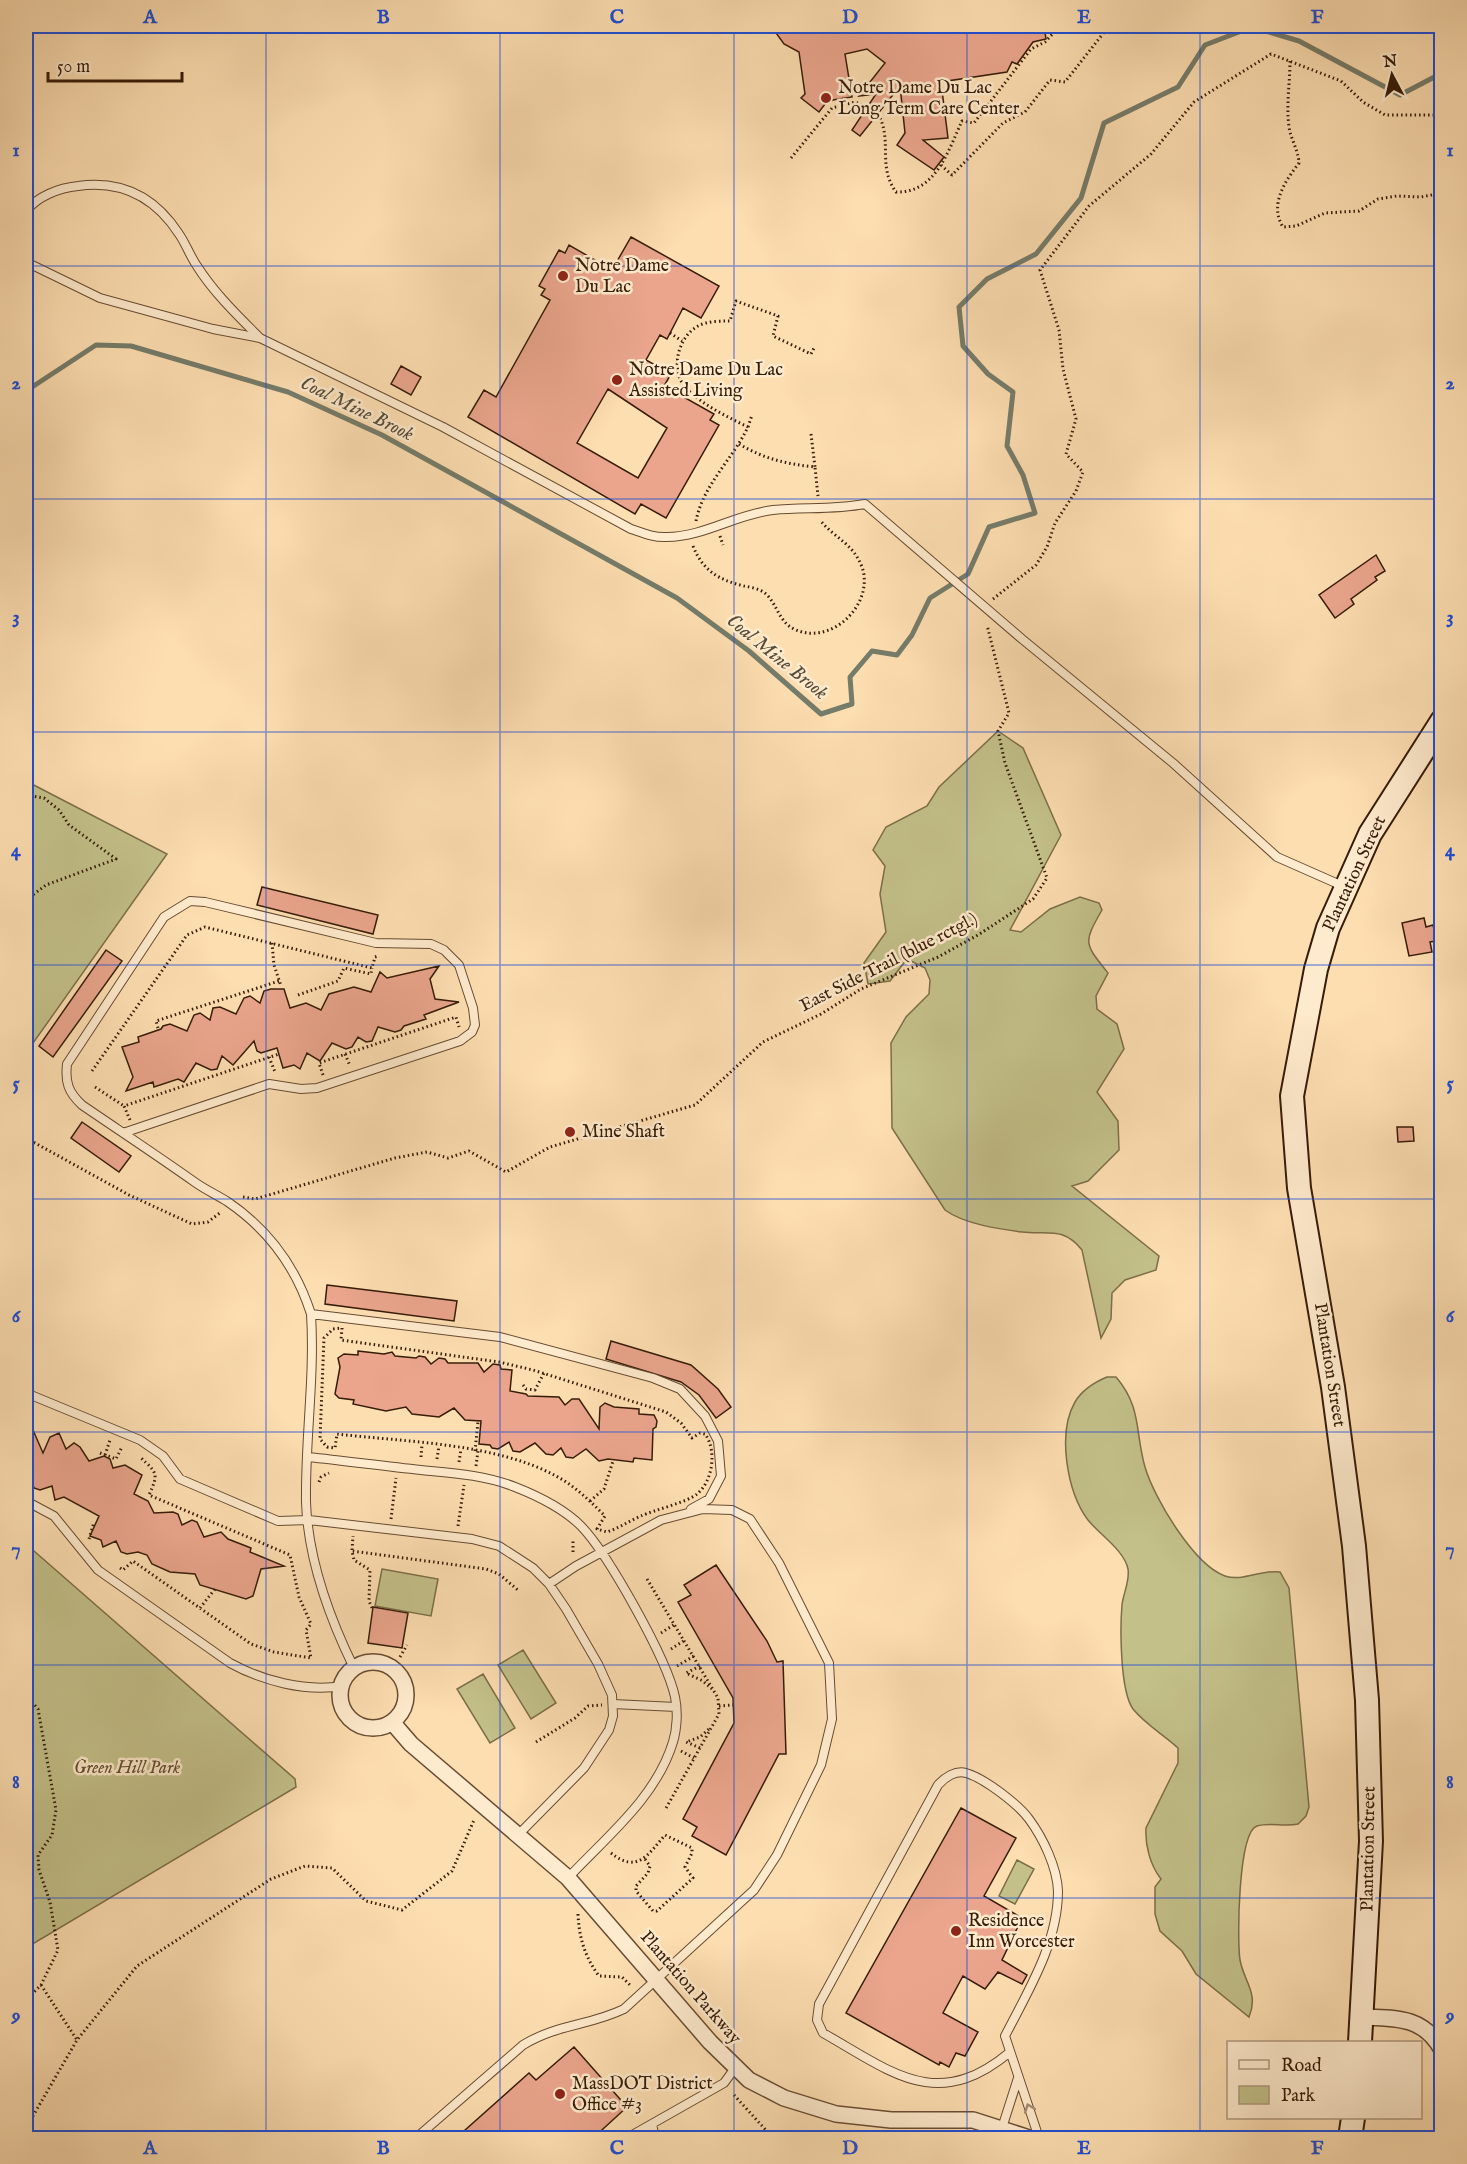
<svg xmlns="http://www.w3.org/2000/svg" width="1467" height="2164" viewBox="0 0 1467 2164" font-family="'IM FELL English',serif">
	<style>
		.green { fill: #c3c089; stroke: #7d6e48; stroke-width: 1.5 }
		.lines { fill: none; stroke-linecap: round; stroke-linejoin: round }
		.stream { stroke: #757c6a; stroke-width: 5 }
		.building { fill: #eaa58c; stroke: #371c08; stroke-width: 1.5; fill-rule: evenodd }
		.service-casing { stroke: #684c32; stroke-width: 10 }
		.minor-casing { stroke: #684c32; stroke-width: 18 }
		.secondary-casing { stroke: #371c08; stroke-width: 26 }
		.path { stroke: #371c08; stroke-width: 3; stroke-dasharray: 1.5 3; stroke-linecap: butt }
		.service { stroke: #feeacc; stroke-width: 8 }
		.minor { stroke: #feeacc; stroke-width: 15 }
		.secondary { stroke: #feeacc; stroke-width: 22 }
		.oneway { stroke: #a48d74 }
		.grid { fill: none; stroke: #1d4ed8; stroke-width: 1.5; stroke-opacity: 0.55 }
		.poi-dot { fill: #8f2418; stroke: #feeacc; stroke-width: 2 }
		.labels { text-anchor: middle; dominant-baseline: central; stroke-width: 5; stroke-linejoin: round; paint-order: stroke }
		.poi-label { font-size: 18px; fill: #371c08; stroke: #feeacc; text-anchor: start }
		.street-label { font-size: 18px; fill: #371c08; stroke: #feeacc }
		.park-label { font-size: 18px; font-style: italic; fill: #614d2f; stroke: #feeacc }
		.water-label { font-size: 20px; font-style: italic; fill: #564c39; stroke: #feeacc }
		.neatline { fill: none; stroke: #1d4ed8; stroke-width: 2 }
		.grid-label { font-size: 20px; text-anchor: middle; font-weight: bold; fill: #1d4ed8 }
	</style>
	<rect width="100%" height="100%" fill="#fddeb1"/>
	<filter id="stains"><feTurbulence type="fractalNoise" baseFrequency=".00333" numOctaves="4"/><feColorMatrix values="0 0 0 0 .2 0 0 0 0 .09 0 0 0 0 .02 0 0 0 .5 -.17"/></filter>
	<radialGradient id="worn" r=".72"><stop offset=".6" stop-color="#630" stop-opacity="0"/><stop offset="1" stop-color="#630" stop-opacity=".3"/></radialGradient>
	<path class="green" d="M998,731L1023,748L1061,835L1010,930L1021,932L1050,909L1080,897L1099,903L1102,910C1083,943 1084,943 1108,973L1096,996L1097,1009L1117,1024L1124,1049L1097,1092L1118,1121L1119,1150L1088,1181L1072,1186L1159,1256L1156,1270L1125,1280L1112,1293L1111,1319L1101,1338L1082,1250C1063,1226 1048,1235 1022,1232C999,1229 964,1224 945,1210L892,1128L891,1043L906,1017L929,994L930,980L925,968L907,959L890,981L868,984L864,963L886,932L880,894L885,866L873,850L886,827L927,806L939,787Z
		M26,781L167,854L26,1053Z
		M1107,1377H1116C1142,1407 1135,1433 1145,1467C1154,1498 1194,1565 1225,1576C1243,1582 1262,1569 1280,1572L1289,1588L1309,1807L1306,1816L1298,1824C1285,1827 1269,1822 1257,1826C1238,1832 1237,1940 1240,1960C1244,1982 1259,1993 1249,2017L1196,1974L1182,1951L1160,1931L1155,1914V1887L1161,1879C1150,1865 1145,1845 1146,1828L1178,1763V1748C1164,1735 1145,1724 1133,1709C1120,1691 1120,1628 1122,1605C1123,1594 1130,1581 1128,1569C1124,1550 1100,1535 1088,1520C1067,1492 1057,1433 1075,1402C1082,1390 1095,1382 1107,1377Z
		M26,1544L295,1779L296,1787L26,1948Z
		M382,1569L438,1579L431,1616L375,1606Z
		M523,1650L556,1703L531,1719L498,1665Z
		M483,1674L515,1728L490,1743L457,1689Z
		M1017,1860L1034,1869L1015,1904L999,1896Z"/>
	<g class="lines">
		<path class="stream" d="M26,391L96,345L131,346L288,392L382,435L677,598L749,651L821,714L852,704L850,677L872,651L897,655L912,635L930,598L968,574L989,527L1035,513L1023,475L1007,446L1013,392L988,374L963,346L959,307L987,279L1036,254L1081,198L1104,123L1178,87L1205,45L1252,27L1299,41L1400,95L1442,73"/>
	</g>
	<path class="building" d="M771,26H918L923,29L953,26H1044L1046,39L1033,42L1017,64L1012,62L1007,72L941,82L948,138L923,140L944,157L934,170L897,145L905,133L900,86L860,136L852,130L876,94L859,96L885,63L867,49L845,54L852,97L833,100L825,104L819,112L801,98L805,94L799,52L784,44Z
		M631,237L719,286L701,318L683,308L667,339L660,335L646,360L671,374L664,386L714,414L710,420L719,425L666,518L641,504L635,514L468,417L484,390L496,397L550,300L541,295L545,289L539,286L559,250L565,253L569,245L612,270ZM608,389L667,428L638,478L577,443Z
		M401,366L421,377L411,395L391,384Z
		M1376,555L1385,571L1375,577L1377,580L1351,599L1354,604L1335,618L1319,595Z
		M262,887L378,915L373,934L257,905Z
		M1424,918L1426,927L1433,925L1437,941L1430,942L1432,952L1409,956L1402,923Z
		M106,950L122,961L53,1057L39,1046Z
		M439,966L430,979L435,999L459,1002L424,1015L426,1019L404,1026L401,1030L395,1032L378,1027L372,1041L366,1042L358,1037L352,1047L346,1049L332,1043L320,1061L307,1053L300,1069L294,1065L283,1068L277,1048L261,1053L257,1051L254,1041L233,1065L222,1056L217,1069L211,1070L196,1063L184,1082L178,1079L154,1087L153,1082L126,1091L133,1077L122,1047L139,1042L138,1037L161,1029L163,1026L170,1024L187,1031L194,1015L200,1013L210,1020L213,1008L220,1007L236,1014L244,998L250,996L260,1003L264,991L271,989H284L290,1008L306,1003L321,1010L329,994L354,987L371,992L380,972L387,978Z
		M82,1122L131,1156L119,1172L71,1138Z
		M1397,1127H1413L1414,1141L1398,1142Z
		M327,1285L457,1301L454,1321L325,1304Z
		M611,1341L691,1365L718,1389L731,1407L716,1418L699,1395L681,1382L606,1359Z
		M358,1351L384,1354L392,1352L395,1356L416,1358L419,1356L425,1357L431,1364L439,1358L445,1359L448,1363H478L484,1372L493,1364L500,1365L501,1369L512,1370L510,1391L526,1394L528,1396L559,1397L565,1405L572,1399H579L599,1429L600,1407L605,1403L614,1407L639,1409V1414L654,1415L657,1421L656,1427L653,1429L652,1460L634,1458L633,1462L608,1459L599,1461L586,1449L573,1458L566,1457L561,1448L553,1455L546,1454L535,1443L520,1452L513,1451L509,1442L498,1449L492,1448L490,1445L479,1444L481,1421L465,1420L454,1408L439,1417L412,1414L406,1407L386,1411L353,1404L354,1400L339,1398L335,1394L340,1367L338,1358L344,1354L358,1355Z
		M26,1414L43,1453L50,1437L59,1433L66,1449L74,1443L80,1447L89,1461L104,1456L110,1459L113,1468L125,1465L142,1475L134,1494L148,1501L154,1513L173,1512L178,1514L182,1525L192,1520L197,1522L204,1537L221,1532L228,1539L251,1548L250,1552L284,1566L261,1569L253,1596L246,1599L200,1585L195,1574L170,1572L152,1564L147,1555L138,1552L127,1554L121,1552L116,1541L103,1547L101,1540L90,1536L99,1516L64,1497L55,1500L52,1486L40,1490L34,1488L31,1479L26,1477Z
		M716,1565L767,1641L777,1662L783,1661L786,1754H779L726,1855L692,1836L697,1827L683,1819L734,1723L733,1698L678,1602L691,1595L684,1585Z
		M373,1607L408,1613L402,1648L368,1643Z
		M961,1808L1016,1838L984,1896L1022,1918L1002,1960L1027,1975L1022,1984L998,1972L985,1989L963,1976L943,2013L978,2032L965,2056L956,2053L949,2067L940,2062L939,2065L846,2013Z
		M574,2047L627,2107L592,2139H455L529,2073L536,2080Z"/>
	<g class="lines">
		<g class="service-casing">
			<path id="service" d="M26,211C38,196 59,188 78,186C122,180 155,197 179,234C186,244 190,256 197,266C214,293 238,316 260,338L213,329L100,298L26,262
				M260,338L443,427L631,529C643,533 654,538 667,537C703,537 737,514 773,510C804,507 833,510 865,504L1022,639L1173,763L1277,857L1345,887
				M123,1133L269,1084L301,1089L317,1088L460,1041L472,1032L475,1025L473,1008L459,965L444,950L431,944L376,943L205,902L190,901L164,917L67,1064C65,1082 68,1092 82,1105C120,1131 158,1156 196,1183C206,1190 217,1195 228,1202C269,1230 296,1267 311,1314
				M26,1393L140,1440L163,1456L180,1479L278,1521L309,1520L472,1539L499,1546L533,1568L549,1584L566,1609L598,1664L612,1695L613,1716L609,1730L584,1768L518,1835
				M308,1457C346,1461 383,1466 421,1470C452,1473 485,1475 515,1487C538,1496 564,1509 581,1526C608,1554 667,1659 675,1697C678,1711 677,1729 673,1742C656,1798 606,1837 568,1878
				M26,1501L54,1516L98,1570L230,1663C263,1681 305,1692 342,1686
				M354,1668C329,1617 308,1559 306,1502C305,1439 315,1377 311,1314L500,1337L653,1378L680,1389L705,1416L718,1441L719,1452L721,1476L709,1499L691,1509
				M613,1704L676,1707
				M1010,2052C937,2113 892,2072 823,2033L817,2020L819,2004L938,1785C945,1777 956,1770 966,1773C984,1778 1018,1804 1029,1819C1043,1838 1057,1867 1058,1891C1058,1943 1028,1991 1005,2036L1039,2138
				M652,2124L655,2138
				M1002,2128L1018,2078
				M416,2138L523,2045C557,2024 589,2026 624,2009L754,1890L777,1855L821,1765L832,1719L829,1663L779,1563L750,1519L732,1510L703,1509L661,1520L576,1566L549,1584
				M627,2138L724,2083L735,2068"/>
		</g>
		<g class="minor-casing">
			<path id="minor" d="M340 1695a33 33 0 1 1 66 0a33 33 0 1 1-66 0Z
				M392,1722L411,1744L568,1878L710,2042L749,2080L784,2098L836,2114L891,2120H973L1029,2138
				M1363,2017C1397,2018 1424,2017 1442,2050"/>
		</g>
		<g class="secondary-casing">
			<path id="secondary" d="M1360,2042L1371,1841L1367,1700L1354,1546L1333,1387L1299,1188L1292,1096L1316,969L1328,928L1370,834L1442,721
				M1350,2138L1353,2118"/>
		</g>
		<path class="path" d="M1290,61C1290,83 1286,105 1289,127C1291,140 1298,149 1299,163C1285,181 1269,205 1283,227L1296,226L1325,213L1359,211L1378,199L1397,196L1421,197L1442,193
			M878,114C893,140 877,166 896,192C936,193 948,151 962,121L974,123L1031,49L1045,42L1060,26
			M791,158L832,108L855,102L867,107
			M941,165L952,175L1003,123L1025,112L1050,80L1065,82L1109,26
			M670,333L682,341
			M748,427L752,415
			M811,434L815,467
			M739,444C764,459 787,464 815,467L818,496
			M696,521C703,485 732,460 748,427C726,416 702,405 685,387C670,369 678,337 698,326C707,321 720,321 730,321L736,301L778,316L773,336L811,354L815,346
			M720,536L723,545
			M693,546C703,571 719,580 744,586C751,587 760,589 766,594C777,604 779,622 794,629C831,647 875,604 862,567C853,543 834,538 820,520
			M993,599L1036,565L1047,547L1055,523L1076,491L1083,472L1066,454L1076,419L1063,369L1059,330L1040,270L1089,206L1151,154L1194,102L1271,54L1341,81L1363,102L1385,115H1442
			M26,795L44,798L59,810L69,825L116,859L46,885L26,900
			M272,943L274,965L281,986
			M298,995L338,981L344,968L371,974L372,968
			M158,1028L156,1021L279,981
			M345,1054L350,1066
			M269,1057L275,1072
			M92,1071L187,935L205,927L372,968L375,957L378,956
			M323,1075L319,1063L456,1017L459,1027
			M95,1087L124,1106
			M130,1120L124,1106L279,1054
			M26,1138L129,1195L192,1224L208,1222L221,1212
			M243,1197L255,1199L395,1158L427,1152L448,1158L469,1151L506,1172L550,1147L695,1105L763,1042L821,1014L861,989L938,957L978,935L1033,899L1047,878L1005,763L998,731L1009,713L987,625
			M342,1328L341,1340L499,1362L533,1370L666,1412L681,1423L692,1438L700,1433L705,1434C717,1450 713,1481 697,1494C688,1502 654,1510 641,1516C629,1521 619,1528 607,1532L597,1529L605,1516C590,1501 575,1486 556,1476C495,1443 406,1442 337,1434L335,1448L327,1447L320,1439L324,1338L333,1329Z
			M523,1385L526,1389L535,1390L544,1373
			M475,1451L478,1422
			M100,1453L116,1459L122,1447
			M105,1455L110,1440
			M421,1457L422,1444
			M437,1459L439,1446
			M459,1462L461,1449
			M476,1466L478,1451
			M319,1482L321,1477L329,1473
			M590,1501L604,1489L613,1461
			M391,1519L396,1478
			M458,1526L464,1485
			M89,1539L94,1522
			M352,1550L353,1536
			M573,1552V1540
			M120,1568L123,1570L133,1561L251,1644L274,1652L311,1658L306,1630L311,1624L299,1597L290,1555L149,1495C159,1473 157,1473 140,1457
			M647,1579L718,1698L719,1714L665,1810
			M200,1608L215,1589
			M372,1608L369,1601L370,1570L354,1560L352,1551L486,1569L499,1574L519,1591
			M661,1633L675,1624
			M671,1649L685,1640
			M400,1657L407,1645
			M677,1666L694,1656
			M700,1666L686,1673L703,1681L712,1689
			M26,1695L38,1709L56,1810L52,1835L38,1855L39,1870L50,1902L58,1950L41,1985L26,2000
			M719,1706L733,1705
			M536,1742L575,1718L588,1706L602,1705
			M700,1748L686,1742L700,1737L710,1728
			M681,1751L694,1758
			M611,1853C637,1874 648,1855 665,1835L692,1848V1853L685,1867L693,1878L657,1911H653L636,1891V1886L648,1873L650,1866L645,1859
			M578,1914C579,1938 585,1957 599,1976L622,1977L631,1986
			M41,1985L77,2040
			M734,2095L773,2138
			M26,2128L77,2040L137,1966L271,1879L305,1866L332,1868L366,1901L402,1910L452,1871L474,1820"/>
		<use href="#service" class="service"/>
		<use href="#minor" class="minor"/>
		<use href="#secondary" class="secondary"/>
	</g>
	<defs><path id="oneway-chevron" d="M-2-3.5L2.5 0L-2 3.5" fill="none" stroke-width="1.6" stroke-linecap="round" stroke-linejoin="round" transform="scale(1.5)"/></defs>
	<use class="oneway" href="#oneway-chevron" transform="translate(1029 2108) rotate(-110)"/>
	<path class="grid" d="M266,26V2138M500,26V2138M734,26V2138M967,26V2138M1200,26V2138M26,266H1442M26,499H1442M26,732H1442M26,965H1442M26,1199H1442M26,1432H1442M26,1665H1442M26,1898H1442"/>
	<g class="poi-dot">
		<circle cx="826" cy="98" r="6"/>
		<circle cx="563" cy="276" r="6"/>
		<circle cx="617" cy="380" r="6"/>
		<circle cx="570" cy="1132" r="6"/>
		<circle cx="956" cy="1931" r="6"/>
		<circle cx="560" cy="2094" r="6"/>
	</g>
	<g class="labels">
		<g class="poi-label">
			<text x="838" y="88">Notre Dame Du Lac<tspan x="838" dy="21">Long Term Care Center</tspan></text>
			<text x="575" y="266">Notre Dame<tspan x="575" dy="21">Du Lac</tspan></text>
			<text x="629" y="370">Notre Dame Du Lac<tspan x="629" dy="21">Assisted Living</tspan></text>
			<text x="582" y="1132">Mine Shaft</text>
			<text x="968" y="1921">Residence<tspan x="968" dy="21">Inn Worcester</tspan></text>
			<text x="572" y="2084">MassDOT District<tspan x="572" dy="21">Office #3</tspan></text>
		</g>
		<g class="street-label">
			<text transform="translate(1355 874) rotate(-65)">Plantation Street</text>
			<text transform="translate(889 963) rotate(-27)">East Side Trail (blue rctgl.)</text>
			<text transform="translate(1329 1365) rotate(81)">Plantation Street</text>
			<text transform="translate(1369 1849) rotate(-89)">Plantation Street</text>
			<text transform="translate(690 1988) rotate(49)">Plantation Parkway</text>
		</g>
		<g class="park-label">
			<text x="127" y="1768">Green Hill Park</text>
		</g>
		<g class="water-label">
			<text transform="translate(357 409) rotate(26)">Coal Mine Brook</text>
			<text transform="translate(777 657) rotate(39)">Coal Mine Brook</text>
		</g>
	</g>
	<rect width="1467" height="2164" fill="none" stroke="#fddeb1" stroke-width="66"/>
	<rect x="1227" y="2041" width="195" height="78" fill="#feeacc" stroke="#ae987e" stroke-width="1.5"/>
	<rect x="1239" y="2060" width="30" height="9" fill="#feeacc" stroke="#ae987e" stroke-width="1.5"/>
	<text x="1281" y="2071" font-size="18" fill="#371c08">Road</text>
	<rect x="1239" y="2086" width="30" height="18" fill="#c3c089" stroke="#ae987e" stroke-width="1.5"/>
	<text x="1281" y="2101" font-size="18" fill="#371c08">Park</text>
	<g transform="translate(1392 75) rotate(353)" stroke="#feeacc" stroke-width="4.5" paint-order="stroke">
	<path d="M0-4.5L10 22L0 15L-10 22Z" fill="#371c08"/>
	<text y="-9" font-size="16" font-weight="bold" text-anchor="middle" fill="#371c08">N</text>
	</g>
	<path d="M48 72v9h134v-9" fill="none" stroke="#371c08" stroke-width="3"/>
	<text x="57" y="72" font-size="18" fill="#371c08" stroke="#feeacc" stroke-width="4.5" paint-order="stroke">50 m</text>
	<rect x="33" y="33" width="1401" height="2098" class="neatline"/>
	<g class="grid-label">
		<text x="150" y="23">A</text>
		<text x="383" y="23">B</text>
		<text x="617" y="23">C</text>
		<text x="850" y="23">D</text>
		<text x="1084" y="23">E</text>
		<text x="1317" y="23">F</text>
		<text x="16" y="156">1</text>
		<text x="1450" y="156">1</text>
		<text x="16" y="389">2</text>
		<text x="1450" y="389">2</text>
		<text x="16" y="623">3</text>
		<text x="1450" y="623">3</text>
		<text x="16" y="856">4</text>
		<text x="1450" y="856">4</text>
		<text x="16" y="1089">5</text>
		<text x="1450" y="1089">5</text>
		<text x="16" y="1322">6</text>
		<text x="1450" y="1322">6</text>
		<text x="16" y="1555">7</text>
		<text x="1450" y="1555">7</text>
		<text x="16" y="1788">8</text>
		<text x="1450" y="1788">8</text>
		<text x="16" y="2021">9</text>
		<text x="1450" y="2021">9</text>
		<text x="150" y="2154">A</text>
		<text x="383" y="2154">B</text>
		<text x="617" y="2154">C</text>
		<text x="850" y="2154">D</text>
		<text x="1084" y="2154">E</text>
		<text x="1317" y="2154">F</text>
	</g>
	<rect width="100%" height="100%" filter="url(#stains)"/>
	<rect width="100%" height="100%" fill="url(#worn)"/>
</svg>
